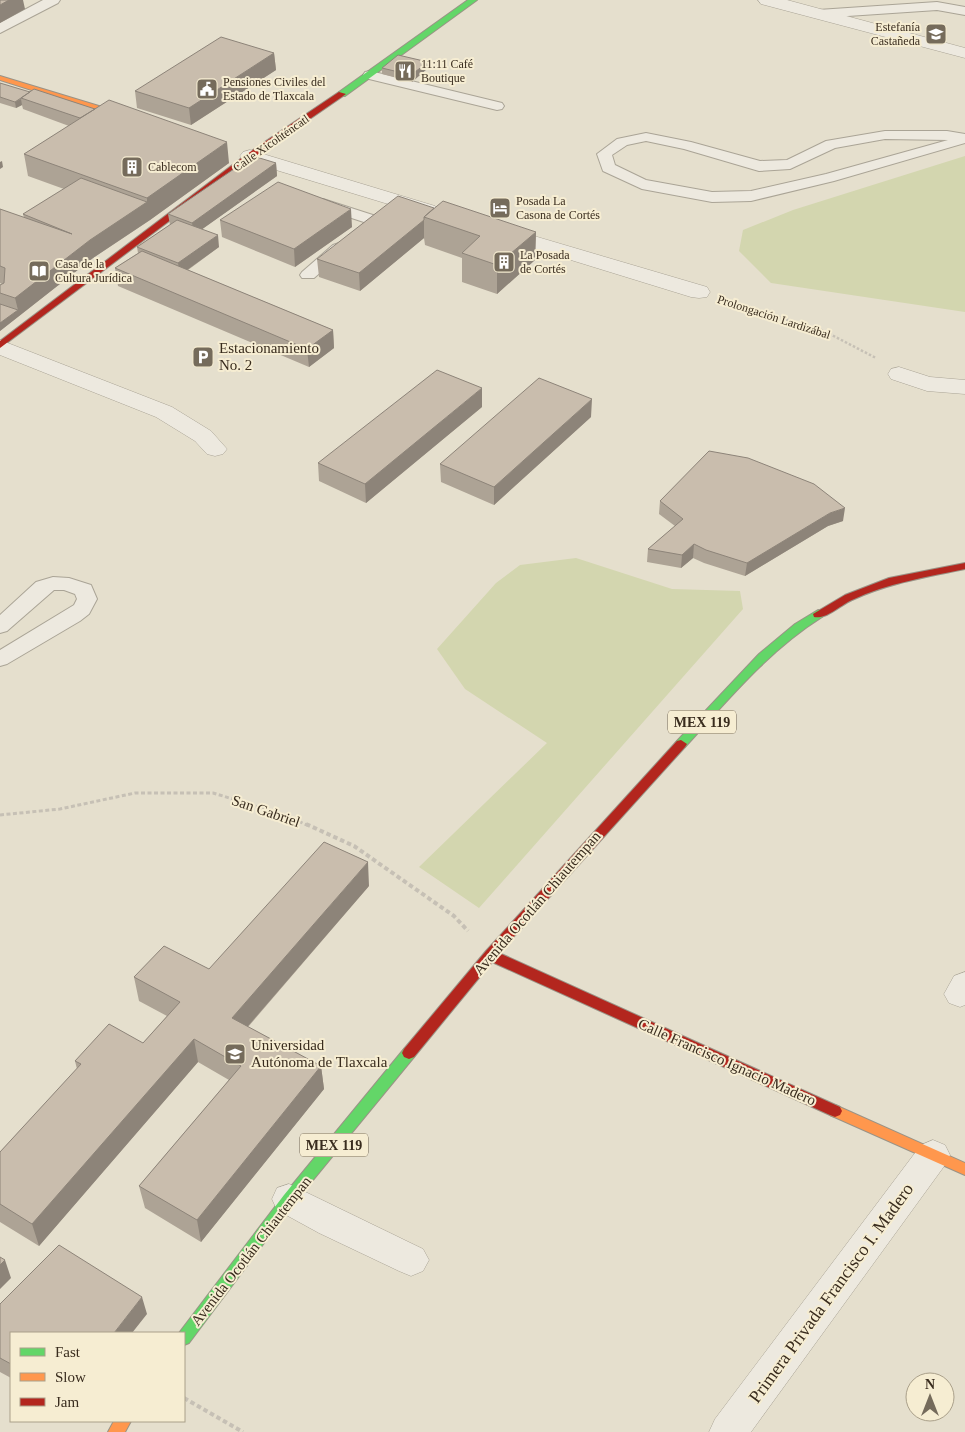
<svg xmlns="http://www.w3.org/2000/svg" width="965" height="1432" viewBox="0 0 965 1432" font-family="Georgia,serif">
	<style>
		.green { fill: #d3d6af }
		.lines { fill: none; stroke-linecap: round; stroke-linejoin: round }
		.lane-casing { stroke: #aaa496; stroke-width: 2 }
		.street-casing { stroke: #aaa496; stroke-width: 1 }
		.fast-casing { stroke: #9a9386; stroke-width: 2 }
		.slow-casing { stroke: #9a9386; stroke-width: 2 }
		.jam-casing { stroke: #9a9386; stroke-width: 2 }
		.path-far2 { stroke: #c6c0b5; stroke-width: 2.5; stroke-dasharray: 2.5 2; stroke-linecap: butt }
		.path-far1 { stroke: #c6c0b5; stroke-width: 3; stroke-dasharray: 4 2.5; stroke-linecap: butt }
		.path { stroke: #c6c0b5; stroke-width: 4; stroke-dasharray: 4.5 3; stroke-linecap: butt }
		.lane { fill: #ede9df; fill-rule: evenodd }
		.street { fill: #ede9df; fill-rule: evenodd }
		.fast { fill: #63d668; fill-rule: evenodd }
		.slow { fill: #ff974d; fill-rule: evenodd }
		.jam { fill: #b3261e; fill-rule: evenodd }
		.wall { fill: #ada395 }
		.shaded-wall { fill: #8d8479 }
		.building { fill: #c9bdad; stroke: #8d8479 }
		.labels { text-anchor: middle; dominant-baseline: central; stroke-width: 4; stroke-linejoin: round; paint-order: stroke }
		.far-poi-label { font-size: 12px; fill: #392c1e; stroke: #f6edd2; text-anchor: start }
		.far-street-label { font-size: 12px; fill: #392c1e; stroke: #f6edd2 }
		.shield { fill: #f6edd2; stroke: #726654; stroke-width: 1 }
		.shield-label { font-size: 14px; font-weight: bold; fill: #392c1e }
		.poi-label { font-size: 15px; fill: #392c1e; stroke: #f6edd2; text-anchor: start }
		.street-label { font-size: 15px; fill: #392c1e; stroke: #f6edd2 }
		.near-street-label { font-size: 18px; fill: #392c1e; stroke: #f6edd2 }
	</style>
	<rect width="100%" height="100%" fill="#e5dfcd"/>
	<path class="green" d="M965,156V312L771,283L739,251L743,230L793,210Z
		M576,558L672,589L740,591L743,609L479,908L419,867L547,743L465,689L437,649L496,583L520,565Z"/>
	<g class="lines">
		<g class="lane-casing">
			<path id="lane" d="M43,0H60L58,3L0,33V23Z
				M937,2L965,7V15L937,10L818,18L811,14L818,10Z
				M370,71L502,103L504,106L502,109L497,110L365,78L363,75L365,72Z
				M885,131H947L965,134V143L834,181L751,201L712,202L642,189L603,171L597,154L617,139L646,133L691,142L760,161L787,160L826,141ZM885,139L948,140L826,174L751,191L712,192L646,180L615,165L612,155L627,145L646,141L684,149L759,171L790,169L835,148Z
				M323,199L379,217L381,220L379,223L373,225L318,207L315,204L318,201Z
				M339,243L345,245L347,248L345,251L314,278H302L300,275L302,272L333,245Z
				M53,577L69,578L91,585L97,599L89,614L80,621L7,664L0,666V650L74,605L77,599L75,594L64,590H54L7,631L0,633V615L36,582Z"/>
		</g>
		<g class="street-casing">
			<path id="street" d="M758,0H787L965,48V58L761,4Z
				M250,150L435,206L438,210L435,214L428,216L421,214L243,160L240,156L243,152Z
				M500,226L707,287L710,292L707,297L699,298L691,297L493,236L490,232L493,228Z
				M0,340L172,407L211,431L227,449L223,454L215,456L207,454L195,441L156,417L0,355Z
				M899,367L930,377L965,380V394L927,391L891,379L888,374L891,369Z
				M965,972V1005L960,1007L949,1003L944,994L954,976Z
				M933,1140L945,1145L950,1155L945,1165L751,1432H709L715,1419L921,1145Z
				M289,1184L423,1249L429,1260L423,1271L411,1276L399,1271L319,1233L277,1210L272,1199L277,1188Z"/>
		</g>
		<g class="fast-casing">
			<path id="fast" d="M468,0H477L345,96H339V92Z
				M818,610L822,611L823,614L822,617C768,651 728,700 685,747H677L675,744L677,741L759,654L795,624Z
				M409,1047L414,1049L416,1053L414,1057L294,1203L189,1343L184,1345V1333H179L284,1195L404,1049Z"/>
		</g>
		<g class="slow-casing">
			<path id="slow" d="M0,76L135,117L136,119L129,121L0,80Z
				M835,1105L965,1163V1175L830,1115L828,1111L830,1107Z
				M114,1421H131L125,1432H108Z"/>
		</g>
		<g class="jam-casing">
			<path id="jam" d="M339,92L346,94L253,158L0,348V341L247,154Z
				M965,563V569C927,577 888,583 852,600C842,604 826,620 814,617L813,614L845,595L889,578Z
				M681,740L687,744L685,747L499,953L840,1107L842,1111L840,1115L835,1117L830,1115L492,962L414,1057L409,1059L404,1057L402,1053L404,1049L486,951L677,741Z"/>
		</g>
		<path class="path-far2" d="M726,301L824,331L876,358"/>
		<path class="path-far1" d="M0,815L60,809L135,793H213L285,815L309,826"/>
		<path class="path" d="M306,824L354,846L454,916L468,931
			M184,1398L243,1432"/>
		<use href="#lane" class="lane"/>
		<use href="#street" class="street"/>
		<use href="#fast" class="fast"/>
		<use href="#slow" class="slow"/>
		<use href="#jam" class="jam"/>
	</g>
	<path class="wall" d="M274,53L276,70L191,125L137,108L135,91Z
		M428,62V68L412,82L382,74V68Z
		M0,83L229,163L150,220L93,258L0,331V285L2,284L0,283V209L24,218L23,214L64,189L28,176L24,154L69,126L23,109L22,105L16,108L0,103Z
		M276,163L277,176L202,229L219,247L188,270L333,330L334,348L309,367L118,286L115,268L138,253L137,247L170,225L168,214Z
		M434,208L536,232L535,260L497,294L462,282V258L425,245L424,238L360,291L319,277L317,259Z
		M220,220L352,227L295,267L222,237Z
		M482,407L366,503L319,481L318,463Z
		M591,417L494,505L441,482L440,464Z
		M660,501L843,521L828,526L745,576L704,563L693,558L681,568L647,562L648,549L675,526L659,514Z
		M369,886L248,1027L321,1066L324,1089L201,1242L145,1208L139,1186L229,1080L198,1062L39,1246L0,1222V1152L77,1069L75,1061L143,1043L167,1016L139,1001L134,977L209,969Z
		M0,1304L147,1314L11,1333V1378L0,1372Z"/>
	<path class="shaded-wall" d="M8,0H23L25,9L0,23V5Z
		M274,53L276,70L191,125L189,108Z
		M428,62V68L412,82L411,75Z
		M21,99L22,105L16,108L15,102Z
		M227,142L229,163L150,220L93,258L0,331V323L18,310L15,298L90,240L147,202V198Z
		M2,161L3,167L0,169V162Z
		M276,163L277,176L194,235L192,223Z
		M351,209L352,227L295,267L294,249Z
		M424,220V238L360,291L359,273Z
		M536,232L535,260L497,294V265Z
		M218,235L219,247L180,275L178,263Z
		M333,330L334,348L309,367L307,349Z
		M482,388V407L366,503L365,484Z
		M592,399L591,417L494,505V487Z
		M845,508L843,521L828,526L745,576L747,563L830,513Z
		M694,544L693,558L681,568L682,555Z
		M368,862L369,886L235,1041L232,1018Z
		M194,1039L198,1062L39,1246L32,1224Z
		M321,1066L324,1089L201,1242L197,1220Z
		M5,1260L11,1278L0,1289V1265Z
		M142,1297L147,1314L132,1333H114Z"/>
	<path class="building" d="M0,0H9L0,5Z
		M221,37L274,53L189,108L135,91Z
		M398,55L428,62L411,75L382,68Z
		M0,83L30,92L15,102L0,97Z
		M34,89L95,109L80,118L21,98Z
		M109,100L227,142L147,198L24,154Z
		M253,156L276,163L192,223L168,214Z
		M81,178L147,202L90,240L15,298L0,293V285L4,283L5,268L0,266V209L72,234L23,214Z
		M278,182L351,209L294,249L220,220Z
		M398,196L434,208L424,217V220L359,273L317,259Z
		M443,201L536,232L497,265L462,253L480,236L424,217Z
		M177,220L218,235L178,263L137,247Z
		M142,251L333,330L307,349L115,268Z
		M0,304L18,310L0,323Z
		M437,370L482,388L365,484L318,463Z
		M539,378L592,399L494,487L440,464Z
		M709,451L748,458L814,484L845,508L830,513L747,563L706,550L694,544L682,555L648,549L683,519L660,501Z
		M324,842L368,862L232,1018L321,1066L197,1220L139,1186L241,1066L194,1039L32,1224L0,1204V1152L81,1064L75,1061L109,1024L143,1043L180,1002L134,977L164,946L209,969Z
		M59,1245L142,1297L114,1333H11V1364L0,1358V1304Z
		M0,1257L5,1260L0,1265Z"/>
	<defs>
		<g id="school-square" transform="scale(1.125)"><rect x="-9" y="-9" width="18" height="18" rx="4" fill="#756b5b" stroke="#f6edd2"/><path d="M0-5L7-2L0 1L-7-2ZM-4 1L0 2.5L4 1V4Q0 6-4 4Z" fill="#fff"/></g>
		<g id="restaurant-square" transform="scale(1.125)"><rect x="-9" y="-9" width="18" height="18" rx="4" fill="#756b5b" stroke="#f6edd2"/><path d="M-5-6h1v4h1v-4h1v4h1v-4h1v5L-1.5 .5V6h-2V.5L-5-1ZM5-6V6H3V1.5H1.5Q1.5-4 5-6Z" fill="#fff"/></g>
		<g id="civic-square" transform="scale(1.125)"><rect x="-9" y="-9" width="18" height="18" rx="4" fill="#756b5b" stroke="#f6edd2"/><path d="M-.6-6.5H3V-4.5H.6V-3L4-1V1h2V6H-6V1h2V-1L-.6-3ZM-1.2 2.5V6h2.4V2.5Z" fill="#fff"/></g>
		<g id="building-square" transform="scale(1.125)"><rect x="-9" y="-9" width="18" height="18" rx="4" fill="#756b5b" stroke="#f6edd2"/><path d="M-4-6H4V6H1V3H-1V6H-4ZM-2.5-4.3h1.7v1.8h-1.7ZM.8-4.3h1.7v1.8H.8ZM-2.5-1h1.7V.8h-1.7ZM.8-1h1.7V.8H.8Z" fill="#fff"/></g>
		<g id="hotel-square" transform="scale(1.125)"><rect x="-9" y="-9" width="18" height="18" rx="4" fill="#756b5b" stroke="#f6edd2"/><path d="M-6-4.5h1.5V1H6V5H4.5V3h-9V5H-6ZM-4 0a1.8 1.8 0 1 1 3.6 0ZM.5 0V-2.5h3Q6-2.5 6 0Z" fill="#fff"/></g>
		<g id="library-square" transform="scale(1.125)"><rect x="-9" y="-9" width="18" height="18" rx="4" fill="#756b5b" stroke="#f6edd2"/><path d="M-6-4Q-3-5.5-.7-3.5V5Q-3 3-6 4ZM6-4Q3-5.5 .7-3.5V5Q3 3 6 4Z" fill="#fff"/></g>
		<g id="parking-square" transform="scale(1.125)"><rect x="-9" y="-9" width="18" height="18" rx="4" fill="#756b5b" stroke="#f6edd2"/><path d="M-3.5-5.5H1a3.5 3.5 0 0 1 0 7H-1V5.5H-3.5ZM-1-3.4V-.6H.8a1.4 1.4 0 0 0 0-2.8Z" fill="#fff"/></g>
		<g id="university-square" transform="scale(1.125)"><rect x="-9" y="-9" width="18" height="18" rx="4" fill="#756b5b" stroke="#f6edd2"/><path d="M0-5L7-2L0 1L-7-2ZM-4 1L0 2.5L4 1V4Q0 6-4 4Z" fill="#fff"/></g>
	</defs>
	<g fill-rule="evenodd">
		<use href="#school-square" x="936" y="34"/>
		<use href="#restaurant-square" x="405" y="71"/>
		<use href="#civic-square" x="207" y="89"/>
		<use href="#building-square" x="132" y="167"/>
		<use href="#hotel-square" x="500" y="208"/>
		<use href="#building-square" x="504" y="262"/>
		<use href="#library-square" x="39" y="271"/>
		<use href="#parking-square" x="203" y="357"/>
		<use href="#university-square" x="235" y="1054"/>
	</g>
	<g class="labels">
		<g class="far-poi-label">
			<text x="920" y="27" text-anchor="end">Estefanía<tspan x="920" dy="14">Castañeda</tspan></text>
			<text x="421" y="64">11:11 Café<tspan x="421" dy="14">Boutique</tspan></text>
			<text x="223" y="82">Pensiones Civiles del<tspan x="223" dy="14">Estado de Tlaxcala</tspan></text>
			<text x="148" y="167">Cablecom</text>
			<text x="516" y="201">Posada La<tspan x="516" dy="14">Casona de Cortés</tspan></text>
			<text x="520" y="255">La Posada<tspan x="520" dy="14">de Cortés</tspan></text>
			<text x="55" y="264">Casa de la<tspan x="55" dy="14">Cultura Jurídica</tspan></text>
		</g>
		<g class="far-street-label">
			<text transform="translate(271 143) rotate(-35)">Calle Xicohténcatl</text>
			<text transform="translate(774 317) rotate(18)">Prolongación Lardizábal</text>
		</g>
		<g class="shield">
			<rect x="668" y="710.5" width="68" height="23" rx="4"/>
			<rect x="300" y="1133.5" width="68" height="23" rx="4"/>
		</g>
		<g class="shield-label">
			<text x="702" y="722">MEX 119</text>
			<text x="334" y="1145">MEX 119</text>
		</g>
		<g class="poi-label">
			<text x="219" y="348">Estacionamiento<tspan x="219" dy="17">No. 2</tspan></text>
			<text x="251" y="1045">Universidad<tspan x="251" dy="17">Autónoma de Tlaxcala</tspan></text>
		</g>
		<g class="street-label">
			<text transform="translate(266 811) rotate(19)">San Gabriel</text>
			<text transform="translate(537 903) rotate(-49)">Avenida Ocotlán Chiautempan</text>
			<text transform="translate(727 1062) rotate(24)">Calle Francisco Ignacio Madero</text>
			<text transform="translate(251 1251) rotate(-52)">Avenida Ocotlán Chiautempan</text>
		</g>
		<g class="near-street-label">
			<text transform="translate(831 1293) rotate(-54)">Primera Privada Francisco I. Madero</text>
		</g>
	</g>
	<rect x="10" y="1332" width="175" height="90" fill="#f6edd2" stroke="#aaa08a"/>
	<rect x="20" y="1348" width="25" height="8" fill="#63d668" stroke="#aaa08a"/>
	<text x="55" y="1357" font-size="15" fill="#392c1e">Fast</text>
	<rect x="20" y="1373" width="25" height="8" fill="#ff974d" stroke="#aaa08a"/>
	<text x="55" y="1382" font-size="15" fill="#392c1e">Slow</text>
	<rect x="20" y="1398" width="25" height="8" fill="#b3261e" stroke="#aaa08a"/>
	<text x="55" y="1407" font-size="15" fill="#392c1e">Jam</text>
	<g transform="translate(930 1397)"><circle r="24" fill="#f6edd2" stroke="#aaa08a"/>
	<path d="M0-4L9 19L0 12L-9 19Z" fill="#756b5b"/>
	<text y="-8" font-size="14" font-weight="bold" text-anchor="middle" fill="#392c1e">N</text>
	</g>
</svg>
